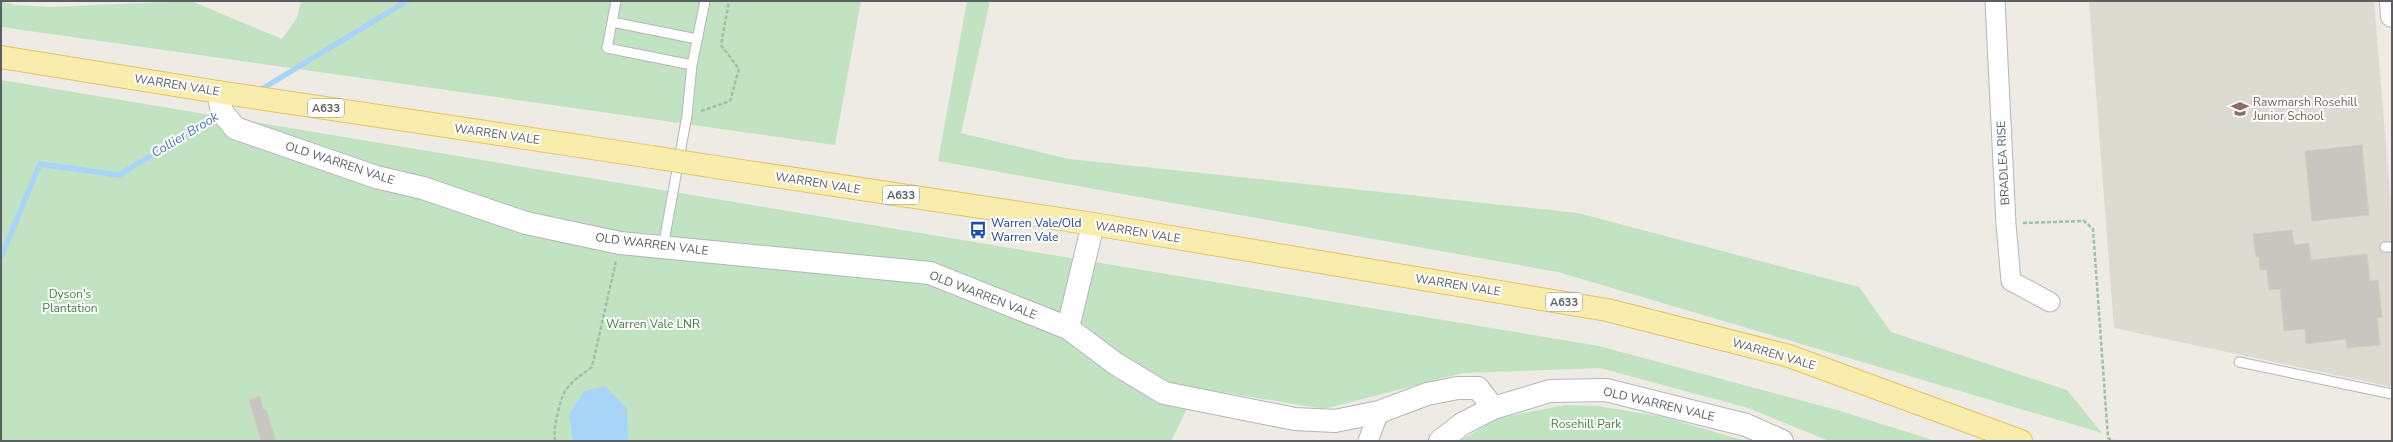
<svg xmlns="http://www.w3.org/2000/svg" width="2393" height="442" viewBox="0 0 2393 442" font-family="'Nunito Sans',sans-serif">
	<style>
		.education { fill: #dddad2 }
		.green { fill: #c2e3c2 }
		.water { fill: #a8d4f8 }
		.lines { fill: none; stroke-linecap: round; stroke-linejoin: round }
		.stream { stroke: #a8d4f8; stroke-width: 5.5 }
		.building { fill: #c8c6c0; stroke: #d1cdc2 }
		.service-casing { stroke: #b4b6ba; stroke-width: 11 }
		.minor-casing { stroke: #b4b6ba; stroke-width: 21 }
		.tertiary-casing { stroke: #b4b6ba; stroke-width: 24 }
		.primary-casing { stroke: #e6c363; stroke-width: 24 }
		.path { stroke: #9cc3a7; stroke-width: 2.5; stroke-dasharray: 4 2; stroke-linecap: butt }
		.service { stroke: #fff; stroke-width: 9 }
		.minor { stroke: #fff; stroke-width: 19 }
		.tertiary { stroke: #fff; stroke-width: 22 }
		.primary { stroke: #f8edad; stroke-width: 22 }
		.primary-bridge-casing { stroke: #e6c363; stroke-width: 24; stroke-linecap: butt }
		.primary-bridge { stroke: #f8edad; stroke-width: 22 }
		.labels { text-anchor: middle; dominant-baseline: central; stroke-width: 4; stroke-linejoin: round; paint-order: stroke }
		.shield { fill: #fff; stroke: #8c8f92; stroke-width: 1 }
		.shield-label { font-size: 11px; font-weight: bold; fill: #5b5f63 }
		.street-label { font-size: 12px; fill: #5b5f63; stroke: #fff }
		.education-label { font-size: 12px; fill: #785e54; stroke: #fff; text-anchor: start }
		.transit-label { font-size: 12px; fill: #164399; stroke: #fff; text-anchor: start }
		.park-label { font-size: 12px; fill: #3c8240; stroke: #fff }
		.water-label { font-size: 13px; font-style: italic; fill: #4775a8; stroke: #fff }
	</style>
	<rect width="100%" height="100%" fill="#edebe3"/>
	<path class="education" d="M2089,1H2374L2392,217V387L2114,328Z"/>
	<path class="green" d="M1,1L16,5L51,7L191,1L282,39L297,18L301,1H861L835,145L1,27Z
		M967,1H990L961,133L1069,159L1578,213L1859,287L1891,332L2067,390L2102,433L1558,272L938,161Z
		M1,80L1599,346L1837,410L1936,441H1829L1748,408L1600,368L1463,373L1324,409L1191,387L1186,411L1171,441H1Z
		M1565,405L1598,406L1664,417L1745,441H1460L1498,418Z"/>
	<path class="water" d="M605,386L627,409L628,441H573L569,414L584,391Z"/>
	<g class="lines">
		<path class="stream" d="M257,92L407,1
			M1,257L40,164L119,175L219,115"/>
	</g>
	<path class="building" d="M2362,145L2369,215L2312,221L2305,151Z
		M2292,230L2294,245L2309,243L2311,260L2367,254L2370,281L2378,280L2382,317L2377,318L2380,345L2347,348L2346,339L2306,344L2305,329L2284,331L2280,289L2269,290L2267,270H2260L2259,257H2256L2253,234Z
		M260,396L263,409H266L276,441H261L249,400Z"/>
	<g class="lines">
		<g class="service-casing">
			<path id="service" d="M612,22L616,1
				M697,39L612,22L607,48L692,65L705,1
				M663,247L687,115L692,65
				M2385,247H2392
				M2239,362L2392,394"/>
		</g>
		<g class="minor-casing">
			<path id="minor" d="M1995,1L2006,224L2011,281L2050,302
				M1368,441L1379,412"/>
		</g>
		<g class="tertiary-casing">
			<path id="tertiary" d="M2391,1L2392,16
				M218,92L222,112L235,128L376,177L423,188L526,223L620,243L930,273L1068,328L1116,364L1164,393L1295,419L1335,421L1379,412L1427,394L1458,388H1478L1493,408
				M1068,328L1093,224
				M1440,441L1462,424L1493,408L1550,391L1606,390L1746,425L1782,441"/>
		</g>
		<g class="primary-casing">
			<path id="primary" d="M1,57L218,92L652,157
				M709,166L1093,224L1607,310L1789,356L2021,441"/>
		</g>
		<path class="path" d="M701,111L730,101L739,69L721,45L729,1
			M2023,223L2084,221L2093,229L2108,438L2114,441
			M555,441C554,431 555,423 558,413C563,387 570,383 592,367L616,261"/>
		<use href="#service" class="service"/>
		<use href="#minor" class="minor"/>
		<use href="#tertiary" class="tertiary"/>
		<use href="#primary" class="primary"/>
		<g class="primary-bridge-casing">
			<path id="primary-bridge" d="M652,157L709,166"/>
		</g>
		<use href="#primary-bridge" class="primary-bridge"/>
	</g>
	<defs>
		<g id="school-bare" transform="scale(1.38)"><path d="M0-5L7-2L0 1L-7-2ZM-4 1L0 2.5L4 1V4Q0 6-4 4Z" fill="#8d6e63" stroke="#fff" stroke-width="2.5" paint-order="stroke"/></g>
		<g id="bus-bare" transform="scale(1.38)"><path d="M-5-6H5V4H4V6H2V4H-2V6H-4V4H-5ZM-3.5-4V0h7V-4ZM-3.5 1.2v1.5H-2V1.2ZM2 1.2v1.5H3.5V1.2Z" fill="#1a4fb4" stroke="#fff" stroke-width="2.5" paint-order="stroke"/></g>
	</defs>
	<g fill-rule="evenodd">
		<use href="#school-bare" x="2240" y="109"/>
		<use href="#bus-bare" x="978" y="230"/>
	</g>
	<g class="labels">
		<g class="shield">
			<rect x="308" y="99" width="36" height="18" rx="3"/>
			<rect x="883" y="186" width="36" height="18" rx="3"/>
			<rect x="1546" y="293" width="36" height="18" rx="3"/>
		</g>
		<g class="shield-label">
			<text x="326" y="108">A633</text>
			<text x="901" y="195">A633</text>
			<text x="1564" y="302">A633</text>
		</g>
		<g class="street-label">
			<text transform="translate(177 85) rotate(9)">WARREN VALE</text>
			<text transform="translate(497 134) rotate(8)">WARREN VALE</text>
			<text transform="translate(340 163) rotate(18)">OLD WARREN VALE</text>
			<text transform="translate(2003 163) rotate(-93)">BRADLEA RISE</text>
			<text transform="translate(818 183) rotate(9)">WARREN VALE</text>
			<text transform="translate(1138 232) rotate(9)">WARREN VALE</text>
			<text transform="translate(652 244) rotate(7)">OLD WARREN VALE</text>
			<text transform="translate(1458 285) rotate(9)">WARREN VALE</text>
			<text transform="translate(983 295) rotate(21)">OLD WARREN VALE</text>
			<text transform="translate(1774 354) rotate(16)">WARREN VALE</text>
			<text transform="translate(1659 404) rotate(13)">OLD WARREN VALE</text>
		</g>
		<g class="education-label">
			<text x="2253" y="102">Rawmarsh Rosehill<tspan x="2253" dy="14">Junior School</tspan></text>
		</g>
		<g class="transit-label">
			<text x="991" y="223">Warren Vale/Old<tspan x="991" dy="14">Warren Vale</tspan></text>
		</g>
		<g class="park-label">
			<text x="70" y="294">Dyson's<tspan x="70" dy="14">Plantation</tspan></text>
			<text x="653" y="324">Warren Vale LNR</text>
			<text x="1586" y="424">Rosehill Park</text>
		</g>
		<g class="water-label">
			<text transform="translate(185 135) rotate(-31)">Collier Brook</text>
		</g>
	</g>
	<rect width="2393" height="442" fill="none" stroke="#5b5f63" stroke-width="4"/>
</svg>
